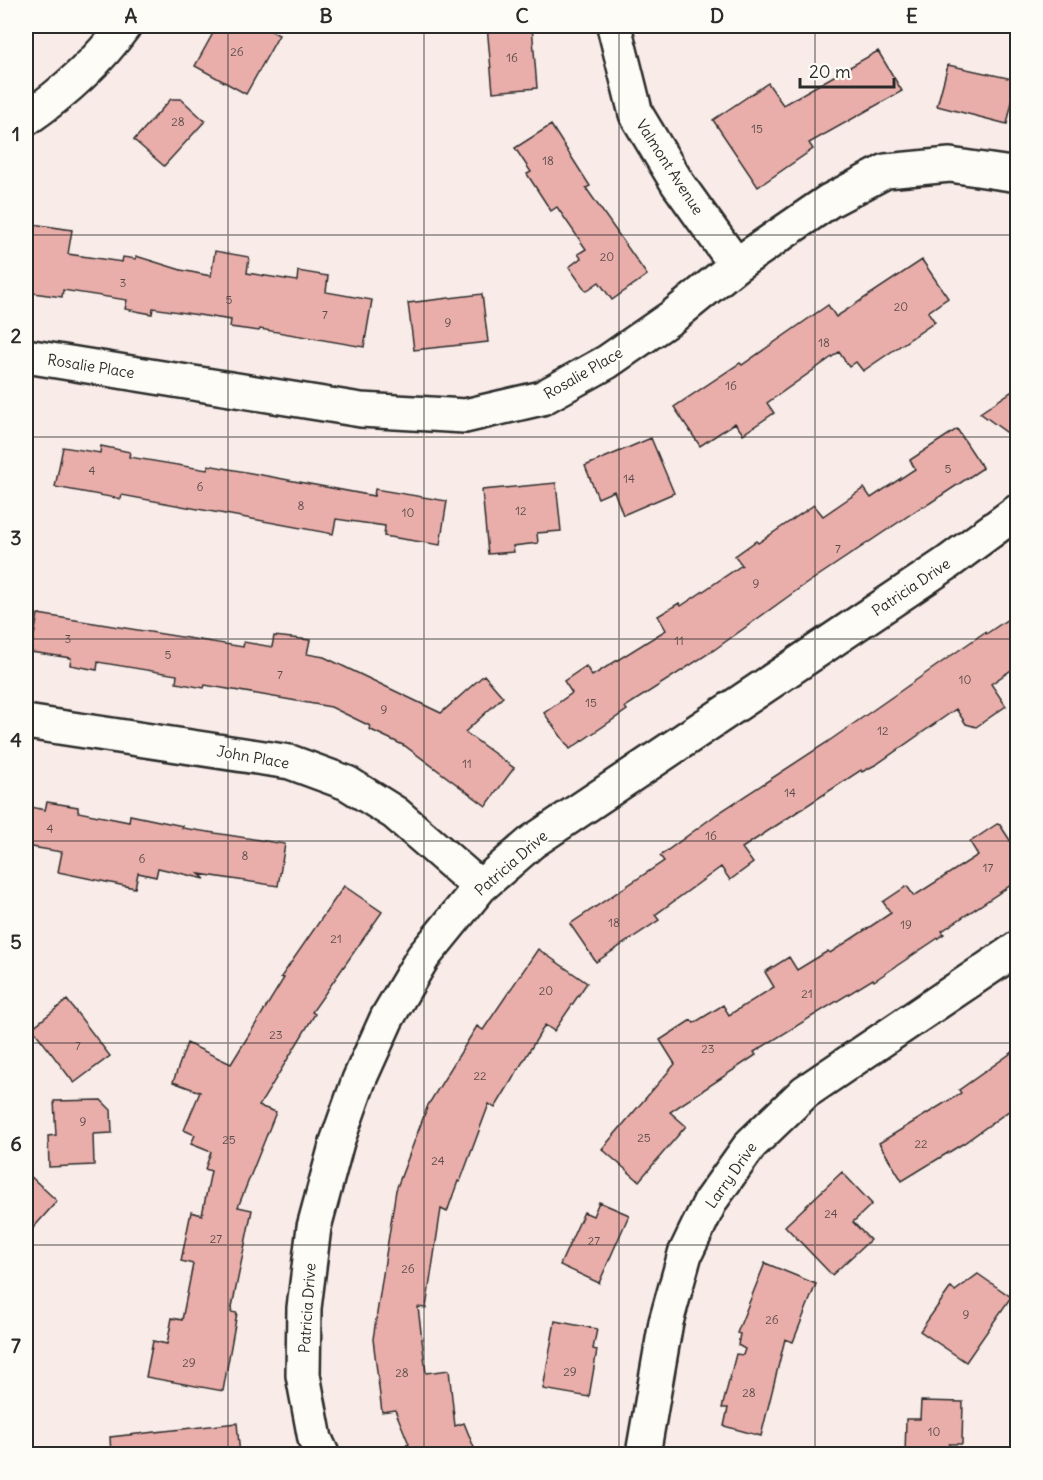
<svg xmlns="http://www.w3.org/2000/svg" width="1043" height="1480" viewBox="0 0 1043 1480" font-family="Delius,sans-serif">
	<style>
		.building { fill: #e9aeaa; stroke: #2b2b2b; stroke-width: 1.5 }
		.lines { fill: none; stroke-linecap: round; stroke-linejoin: round }
		.street-casing { stroke: #2b2b2b; stroke-width: 38 }
		.street { stroke: #fdfcf7; stroke-width: 33 }
		.grid { fill: none; stroke: #2b2b2b; stroke-width: 1.5; stroke-opacity: 0.55 }
		.labels { text-anchor: middle; dominant-baseline: central; stroke-width: 4.5; stroke-linejoin: round; paint-order: stroke }
		.number-label { font-size: 12px; fill: #5a4c4b }
		.street-label { font-size: 15px; fill: #2b2b2b; stroke: #fdfcf7 }
		.neatline { fill: none; stroke: #2b2b2b; stroke-width: 2 }
		.grid-label { font-size: 20px; text-anchor: middle; font-weight: bold; fill: #2b2b2b }
	</style>
	<rect width="100%" height="100%" fill="#f9ece8"/>
	<filter id="ink" filterUnits="userSpaceOnUse"><feTurbulence type="fractalNoise" baseFrequency=".0167" numOctaves="2"/><feDisplacementMap in="SourceGraphic" scale="12" xChannelSelector="R" yChannelSelector="G"/><feConvolveMatrix kernelMatrix="1 2 1 2 8 2 1 2 1" color-interpolation-filters="sRGB"/></filter>
	<g filter="url(#ink)">
		<path class="building" d="M217,26H262L279,35L246,94L195,66Z
			M487,26H532L537,88L493,92Z
			M878,51L902,91L809,143L813,149L758,187L713,120L768,83L783,105Z
			M948,65L1017,80L1007,124L937,106Z
			M171,99H181L205,121L164,166L134,140Z
			M551,125L590,186L586,188L647,275L612,300L599,282L586,291L569,267L581,258L578,254L586,249L557,207L551,211L527,174L531,172L515,148Z
			M26,223L72,230L68,254L122,262L123,257L136,259V256L181,270L211,276L215,251L249,257L247,273L297,281L298,271L328,276L326,292L372,300L364,347L260,329L259,331L230,327L231,320L153,308L152,314L125,309L127,300L63,290L62,297L26,292Z
			M922,260L948,298L928,312L935,322L863,371L856,362L849,367L839,352L767,403L774,413L743,434L735,423L700,446L674,407L740,363L742,365L828,305L836,317Z
			M482,294L488,342L414,350L408,303Z
			M1017,388V440L980,413Z
			M957,429L983,468L924,507L923,506L800,588L714,650L625,707L627,710L570,749L544,713L572,693L564,681L586,666L592,676L666,630L658,616L679,603L681,606L742,565L735,556L756,541L758,543L814,505L823,516L864,488L871,498L915,469L910,460Z
			M651,438L674,493L623,515L614,491L598,498L585,466Z
			M101,446L130,452L129,457L207,470L208,465L374,496L375,489L447,501L440,545L384,536L385,526L336,519L333,534L122,495L121,499L55,487L63,447L100,453Z
			M556,483L561,531L537,533L538,543L513,546L514,552L488,554L482,490Z
			M1017,613V666L991,684L1006,706L976,727L966,724L956,709L877,764L862,772L861,770L742,848L753,863L730,880L721,867L655,915L659,920L596,962L570,924L664,861L660,856L717,814L826,743L985,632L986,634Z
			M38,614L243,647L244,642L272,647L274,636L310,640L307,654L324,657L441,713L484,675L503,697L465,732L514,768L486,806L405,746L369,729L370,726L331,707L205,685L204,688L176,683L177,675L98,662L97,670L70,665L71,658L31,652Z
			M47,802L78,807V812L129,822L130,815L183,826L182,828L285,844L278,886L199,874L205,879L158,868L156,877L138,873L135,888L58,872L62,852L26,846V806L45,810Z
			M997,824L1000,825L1017,851V881L942,931L944,934L874,981L873,979L754,1052L756,1055L670,1112L686,1126L639,1181L602,1149L675,1064L660,1040L691,1020L694,1023L723,1005L729,1015L774,987L765,972L789,957L797,970L828,951L830,953L891,913L883,902L907,886L914,896L978,855L970,842Z
			M344,886L382,912L312,1012L315,1014L259,1106L276,1112L238,1207L252,1210L231,1312L237,1313L223,1391L146,1377L153,1341L167,1344L172,1318L182,1320L193,1264L181,1261L191,1212L202,1215L211,1171L205,1169L211,1152L191,1144L195,1135L184,1130L200,1092L173,1082L187,1043L231,1064L284,978L281,977Z
			M538,949L587,983L554,1031L545,1025L495,1108L489,1104L460,1182L458,1181L447,1212L441,1209L426,1308L418,1307L426,1373L449,1370L455,1426L464,1423L477,1455H387V1453L409,1444L395,1410L382,1412L373,1339L396,1190L428,1105L477,1026L483,1030Z
			M67,1000L110,1056L74,1083L32,1028Z
			M1017,1049V1105L964,1143L902,1181L879,1143L961,1093L959,1090Z
			M101,1100L111,1110L112,1133L93,1134L94,1165L49,1167L48,1136L56,1135L54,1101Z
			M26,1172L57,1201L26,1236Z
			M842,1172L872,1204L853,1222L870,1240L832,1275L785,1226Z
			M599,1202L629,1215L599,1283L560,1265L584,1212L593,1216Z
			M765,1263L816,1284L793,1342L785,1339L761,1436L724,1426L728,1408H722L736,1354L743,1355L745,1349L738,1345L740,1334L737,1333Z
			M978,1274L1011,1297L966,1362L920,1331L951,1287L955,1291Z
			M555,1321L597,1329L593,1349L597,1350L589,1397L543,1389Z
			M921,1401L963,1402L962,1444H949V1455H905L906,1419H920Z
			M237,1423L240,1455H111L110,1437Z"/>
		<g class="lines">
			<g class="street-casing">
				<path id="street" d="M614,26L636,114L678,184L736,265
					M26,119C62,94 98,62 124,26
					M26,356L361,410L465,416L542,398L607,362L672,317L736,265L829,201L886,171L950,165L1018,175
					M26,722L290,762L347,783L395,813L480,887
					M322,1454L315,1439L303,1375L304,1308L314,1227L337,1142L359,1080L387,1018L423,957L480,887L532,842L946,564L1018,511
					M643,1454L666,1322L685,1254L711,1200L751,1144L805,1092L1018,948"/>
			</g>
			<use href="#street" class="street"/>
		</g>
	</g>
	<path class="grid" d="M228,26V1454M424,26V1454M619,26V1454M815,26V1454M26,235H1018M26,437H1018M26,639H1018M26,841H1018M26,1043H1018M26,1245H1018"/>
	<g class="labels">
		<g class="number-label">
			<text x="237" y="51">26</text>
			<text x="512" y="57">16</text>
			<text x="178" y="121">28</text>
			<text x="757" y="128">15</text>
			<text x="548" y="160">18</text>
			<text x="607" y="256">20</text>
			<text x="123" y="282">3</text>
			<text x="229" y="299">5</text>
			<text x="901" y="306">20</text>
			<text x="325" y="314">7</text>
			<text x="448" y="322">9</text>
			<text x="824" y="342">18</text>
			<text x="731" y="385">16</text>
			<text x="948" y="468">5</text>
			<text x="92" y="470">4</text>
			<text x="629" y="478">14</text>
			<text x="200" y="486">6</text>
			<text x="301" y="505">8</text>
			<text x="521" y="510">12</text>
			<text x="408" y="512">10</text>
			<text x="838" y="548">7</text>
			<text x="756" y="583">9</text>
			<text x="68" y="638">3</text>
			<text x="679" y="640">11</text>
			<text x="168" y="654">5</text>
			<text x="280" y="674">7</text>
			<text x="965" y="679">10</text>
			<text x="591" y="702">15</text>
			<text x="384" y="709">9</text>
			<text x="883" y="730">12</text>
			<text x="467" y="763">11</text>
			<text x="790" y="792">14</text>
			<text x="50" y="828">4</text>
			<text x="711" y="835">16</text>
			<text x="245" y="855">8</text>
			<text x="142" y="858">6</text>
			<text x="988" y="867">17</text>
			<text x="614" y="922">18</text>
			<text x="906" y="924">19</text>
			<text x="336" y="938">21</text>
			<text x="546" y="990">20</text>
			<text x="807" y="993">21</text>
			<text x="276" y="1034">23</text>
			<text x="78" y="1045">7</text>
			<text x="708" y="1048">23</text>
			<text x="480" y="1075">22</text>
			<text x="83" y="1121">9</text>
			<text x="644" y="1137">25</text>
			<text x="229" y="1139">25</text>
			<text x="921" y="1143">22</text>
			<text x="438" y="1160">24</text>
			<text x="831" y="1213">24</text>
			<text x="216" y="1238">27</text>
			<text x="594" y="1240">27</text>
			<text x="408" y="1268">26</text>
			<text x="966" y="1314">9</text>
			<text x="772" y="1319">26</text>
			<text x="189" y="1362">29</text>
			<text x="570" y="1371">29</text>
			<text x="402" y="1372">28</text>
			<text x="749" y="1392">28</text>
			<text x="934" y="1431">10</text>
		</g>
		<g class="street-label">
			<text transform="translate(670 167) rotate(57)">Valmont Avenue</text>
			<text transform="translate(91 366) rotate(9)">Rosalie Place</text>
			<text transform="translate(583 373) rotate(-30)">Rosalie Place</text>
			<text transform="translate(911 587) rotate(-34)">Patricia Drive</text>
			<text transform="translate(253 757) rotate(10)">John Place</text>
			<text transform="translate(511 863) rotate(-41)">Patricia Drive</text>
			<text transform="translate(731 1175) rotate(-55)">Larry Drive</text>
			<text transform="translate(307 1308) rotate(-86)">Patricia Drive</text>
		</g>
	</g>
	<rect width="1043" height="1480" fill="none" stroke="#fdfcf7" stroke-width="66"/>
	<path d="M800 78v9h94v-9" fill="none" stroke="#2b2b2b" stroke-width="3"/>
	<text x="809" y="78" font-size="18" fill="#2b2b2b" stroke="#fdfcf7" stroke-width="4.5" paint-order="stroke">20 m</text>
	<rect x="33" y="33" width="977" height="1414" class="neatline"/>
	<g class="grid-label">
		<text x="131" y="23">A</text>
		<text x="326" y="23">B</text>
		<text x="522" y="23">C</text>
		<text x="717" y="23">D</text>
		<text x="912" y="23">E</text>
		<text x="16" y="141">1</text>
		<text x="16" y="343">2</text>
		<text x="16" y="545">3</text>
		<text x="16" y="747">4</text>
		<text x="16" y="949">5</text>
		<text x="16" y="1151">6</text>
		<text x="16" y="1353">7</text>
	</g>
</svg>
